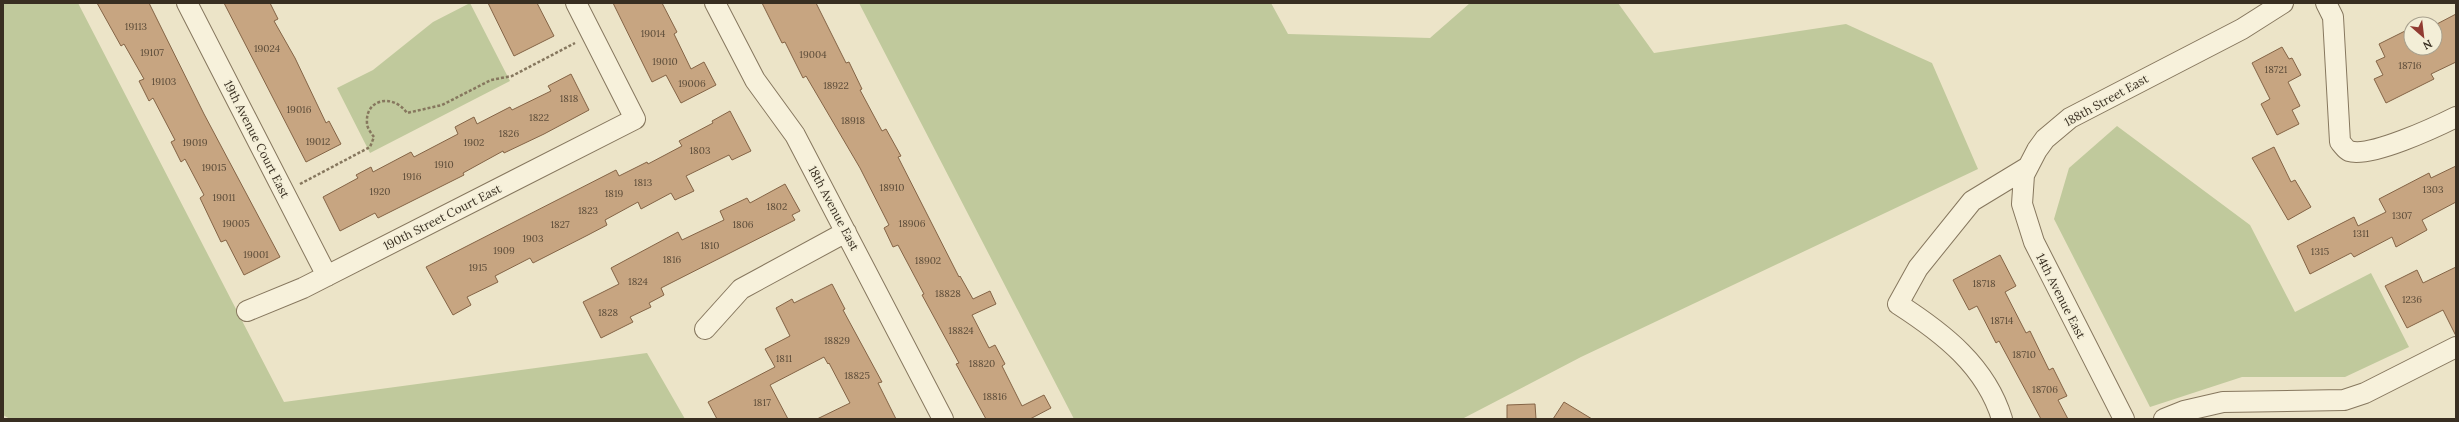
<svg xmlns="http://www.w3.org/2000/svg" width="2459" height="422" viewBox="0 0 2459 422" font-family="Lora,serif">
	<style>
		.green { fill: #c0c99c }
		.building { fill: #c7a581; stroke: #846446 }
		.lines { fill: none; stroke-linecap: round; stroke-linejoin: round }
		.minor-casing { stroke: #86775e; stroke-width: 22 }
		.path { stroke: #86775e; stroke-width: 2.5; stroke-dasharray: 3 2; stroke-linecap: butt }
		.minor { stroke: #f7f1db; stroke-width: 20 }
		.labels { text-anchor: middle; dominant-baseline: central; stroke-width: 3; stroke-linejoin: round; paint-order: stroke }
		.number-label { font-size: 10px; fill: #5c4c39 }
		.street-label { font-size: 12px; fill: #382e21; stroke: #f3eed7 }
	</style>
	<rect width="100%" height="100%" fill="#ece4c8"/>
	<path class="green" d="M3,3H78L284,402L647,353L685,419H10L3,415Z
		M470,3L510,81L370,153L337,88L373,70L433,22Z
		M859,3H1271L1288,34L1430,38L1470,3H1618L1654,53L1846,24L1932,63L1978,169L1581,357L1462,419H1074Z
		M2117,126L2250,225L2295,312L2371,273L2409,347L2345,377H2242L2150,407L2054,219L2069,168Z"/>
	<path class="building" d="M97,3H149L204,114L280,257L244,275L226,240L221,242L200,198L204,195L185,159L181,162L171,142L175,140L153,98L149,101L139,81L144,79L124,44L121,46Z
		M224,3H270L278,19L274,21L295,58L326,123L329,121L341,144L306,162Z
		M488,3H537L554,36L514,56Z
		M613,3H662L677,32L674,34L691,69L704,62L716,85L681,103L666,75L652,82Z
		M762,3H816L846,63L849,62L862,89L860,90L882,131L886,129L901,156L898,157L959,277L960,276L973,299L990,291L996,304L972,315L989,348L995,345L1005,364L1002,366L1022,406L1044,395L1051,408L1030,419H986L956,364L959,363L922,295L924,294L898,245L893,247L884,228L889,225L860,168L806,76L803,78L785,42L782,43Z
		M2456,14V62L2431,74L2434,79L2386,103L2374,79L2383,75L2376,61L2385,57L2379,44L2411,28V48H2435V25Z
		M2282,47L2289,59L2292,58L2301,75L2288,82L2300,106L2292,110L2299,124L2277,135L2261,104L2270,99L2252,63Z
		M571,74L589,110L544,134L504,153L503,151L463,173L464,175L378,218L375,213L340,231L323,197L358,178L356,175L371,167L373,172L411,152L414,157L458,134L455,127L474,117L477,124L510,107L512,110L551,91L548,86Z
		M730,111L751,151L732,160L729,155L686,176L694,191L675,200L671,193L641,209L638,202L605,220L607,225L588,235L533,263L530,258L495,276L498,282L467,297L471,305L453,315L426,267L616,170L619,176L647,162L648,164L682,146L679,141L713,123L712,121Z
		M2274,147L2291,182L2295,180L2311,207L2288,220L2252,158Z
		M2456,166V202L2422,220L2427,230L2396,247L2392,237L2354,257L2351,253L2310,274L2297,246L2354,217L2358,226L2386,212L2379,199L2429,173L2431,178Z
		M785,184L800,211L792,215L795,220L661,288L664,295L649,303L651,307L630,317L633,322L601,338L583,302L619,284L611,268L678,232L682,240L724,220L720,211L747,198L750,203Z
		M2000,255L2016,286L2005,292L2026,333L2030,331L2049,370L2053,368L2067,396L2058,400L2068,419H2041L1999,341L1996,343L1977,306L1969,310L1953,280Z
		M2456,267V336L2443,310L2407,328L2385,286L2417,270L2423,283Z
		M832,284L845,309L843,310L882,382L878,383L896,419H817L850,403L829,363L828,364L824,357L770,385L788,419H717L708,402L775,367L765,349L790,336L776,308L792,299L794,303Z
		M1564,402L1592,419H1553Z
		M1535,404L1536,419H1507V405Z"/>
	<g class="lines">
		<g class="minor-casing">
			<path id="minor" d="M187,3L327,276
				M715,3L755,80L795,135L943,419
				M2326,3L2333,17L2340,142C2343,145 2346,150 2349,151C2370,158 2436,127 2456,117
				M247,311L303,288L635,119L576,3
				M705,329L741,289L846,232
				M2002,419C1986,366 1943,333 1898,304L1918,268L1972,201L2028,167
				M2124,419L2034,242L2022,204L2024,175L2037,150L2045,139L2070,118L2242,29L2283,3
				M2164,419L2184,411L2223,402L2344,400L2365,393L2456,347"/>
		</g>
		<path class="path" d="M300,184L370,147L374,137C371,133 367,128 367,123C365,99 393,93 407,113L442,105L491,80L512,76L575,43"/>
		<use href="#minor" class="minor"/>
	</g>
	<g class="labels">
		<g class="number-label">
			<text x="136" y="26">19113</text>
			<text x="653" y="33">19014</text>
			<text x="267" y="48">19024</text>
			<text x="152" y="52">19107</text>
			<text x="813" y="54">19004</text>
			<text x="665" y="61">19010</text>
			<text x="2410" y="65">18716</text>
			<text x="2276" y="69">18721</text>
			<text x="164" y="81">19103</text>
			<text x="692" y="83">19006</text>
			<text x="836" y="85">18922</text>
			<text x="569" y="98">1818</text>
			<text x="299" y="109">19016</text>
			<text x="539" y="117">1822</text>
			<text x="853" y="120">18918</text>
			<text x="509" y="133">1826</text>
			<text x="318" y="141">19012</text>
			<text x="195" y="142">19019</text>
			<text x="474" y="142">1902</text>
			<text x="700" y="150">1803</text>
			<text x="444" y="164">1910</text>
			<text x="214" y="167">19015</text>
			<text x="412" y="176">1916</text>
			<text x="643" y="182">1813</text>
			<text x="892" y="187">18910</text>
			<text x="2433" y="189">1303</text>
			<text x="380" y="191">1920</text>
			<text x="614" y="193">1819</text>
			<text x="224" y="197">19011</text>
			<text x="777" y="206">1802</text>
			<text x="588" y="210">1823</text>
			<text x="2402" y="215">1307</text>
			<text x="236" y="223">19005</text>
			<text x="912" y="223">18906</text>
			<text x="560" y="224">1827</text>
			<text x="743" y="224">1806</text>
			<text x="2361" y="233">1311</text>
			<text x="533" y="238">1903</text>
			<text x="710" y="245">1810</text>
			<text x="504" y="250">1909</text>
			<text x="2320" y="251">1315</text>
			<text x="256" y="254">19001</text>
			<text x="672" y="259">1816</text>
			<text x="928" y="260">18902</text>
			<text x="478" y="267">1915</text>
			<text x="638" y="281">1824</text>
			<text x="1984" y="283">18718</text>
			<text x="948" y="293">18828</text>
			<text x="2412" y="299">1236</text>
			<text x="608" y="312">1828</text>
			<text x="2002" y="320">18714</text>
			<text x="961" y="330">18824</text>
			<text x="837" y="340">18829</text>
			<text x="2024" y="354">18710</text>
			<text x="784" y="358">1811</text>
			<text x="982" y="363">18820</text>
			<text x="857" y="375">18825</text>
			<text x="2045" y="389">18706</text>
			<text x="995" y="396">18816</text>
			<text x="762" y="402">1817</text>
		</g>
		<g class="street-label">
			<text transform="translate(2106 100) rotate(-29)">188th Street East</text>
			<text transform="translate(257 139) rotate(63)">19th Avenue Court East</text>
			<text transform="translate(834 208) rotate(62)">18th Avenue East</text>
			<text transform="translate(442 217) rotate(-27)">190th Street Court East</text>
			<text transform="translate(2061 296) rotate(63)">14th Avenue East</text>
		</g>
	</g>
	<rect width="2459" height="422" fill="none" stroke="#382e21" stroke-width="8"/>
	<g transform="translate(2423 36) rotate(152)"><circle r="19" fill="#f3eed7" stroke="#a8a18e"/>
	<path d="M0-3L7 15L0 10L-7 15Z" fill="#913b32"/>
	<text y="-6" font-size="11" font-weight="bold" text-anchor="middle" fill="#382e21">N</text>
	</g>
</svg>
